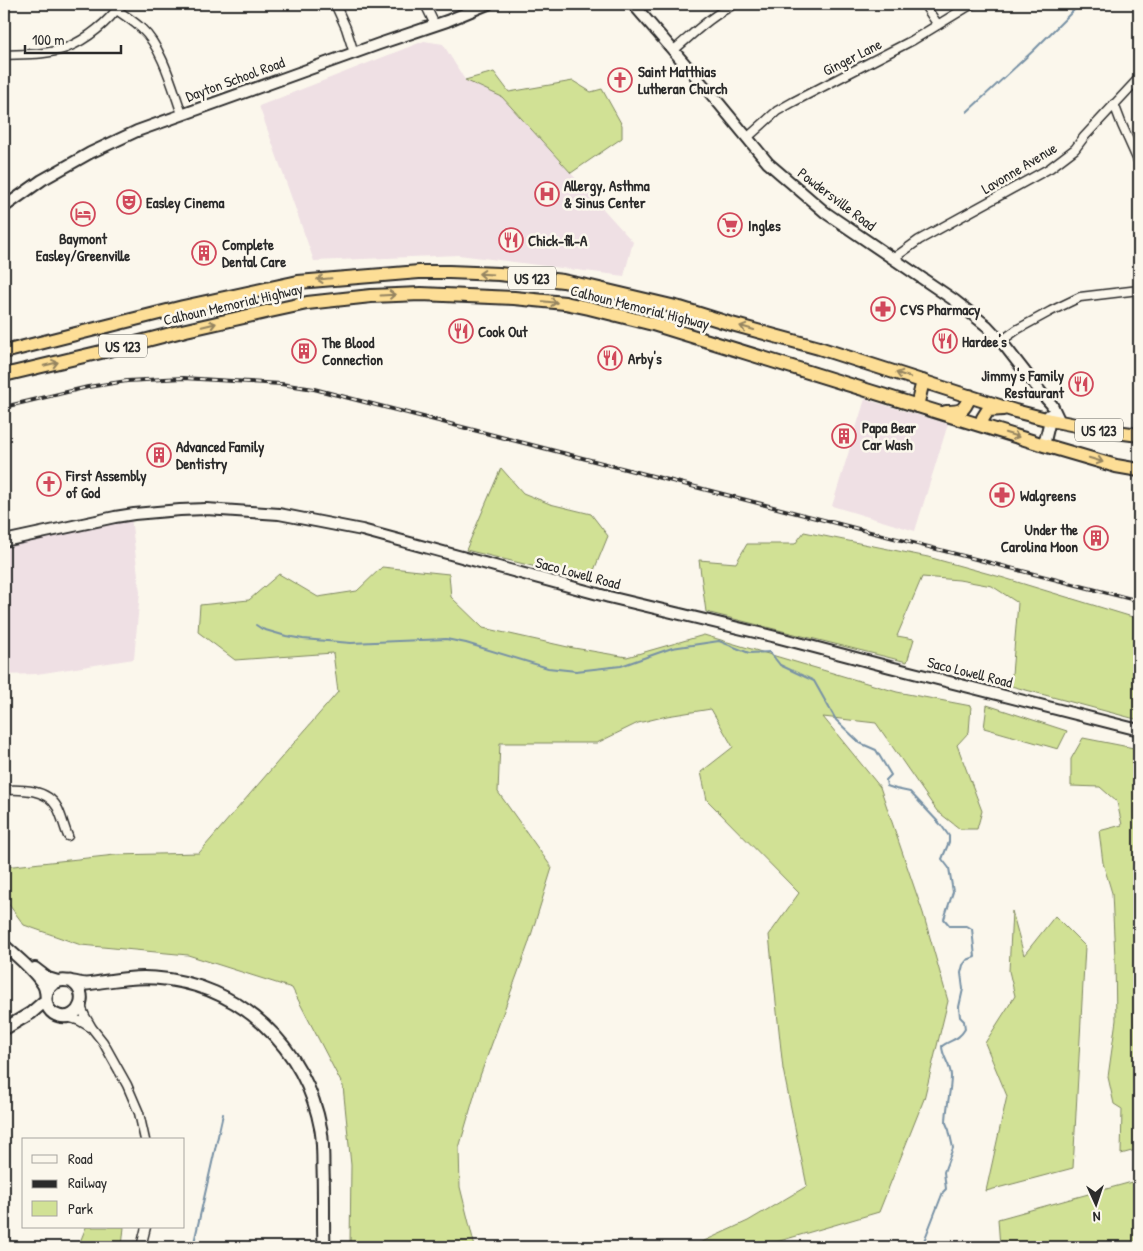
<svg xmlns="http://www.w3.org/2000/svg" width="1143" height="1251" viewBox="0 0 1143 1251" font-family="'Patrick Hand',sans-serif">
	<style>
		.built { fill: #efe0e4 }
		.green { fill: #d1e195; stroke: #7e8660 }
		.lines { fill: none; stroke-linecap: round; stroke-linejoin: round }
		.stream { stroke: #7791a5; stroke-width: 2 }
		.minor-casing { stroke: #2b2b2b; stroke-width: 11 }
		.tertiary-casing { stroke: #2b2b2b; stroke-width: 14 }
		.secondary-casing { stroke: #2b2b2b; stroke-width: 15 }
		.trunk-casing { stroke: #2b2b2b; stroke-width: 16 }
		.minor { stroke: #fbf7ec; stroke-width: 8 }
		.tertiary { stroke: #fbf7ec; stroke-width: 10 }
		.secondary { stroke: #fbf7ec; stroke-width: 11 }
		.trunk { stroke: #fdde96; stroke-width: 12 }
		.rail-casing { stroke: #2b2b2b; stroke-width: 4 }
		.rail { stroke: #fbf7ec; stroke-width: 2; stroke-dasharray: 5.5; stroke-linecap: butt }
		.oneway { stroke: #948460 }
		.labels { text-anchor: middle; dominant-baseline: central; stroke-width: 5; stroke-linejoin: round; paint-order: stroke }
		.shield { fill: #fbf7ec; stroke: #696865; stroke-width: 1 }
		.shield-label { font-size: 14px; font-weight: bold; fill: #2b2b2b }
		.street-label { font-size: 15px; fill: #2b2b2b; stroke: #fbf7ec }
		.poi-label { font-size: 15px; font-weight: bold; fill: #2b2b2b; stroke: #fbf7ec; text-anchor: start }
	</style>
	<rect width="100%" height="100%" fill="#fbf7ec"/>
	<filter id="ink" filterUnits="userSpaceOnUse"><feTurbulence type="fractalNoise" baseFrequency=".02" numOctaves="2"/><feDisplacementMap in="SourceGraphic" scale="10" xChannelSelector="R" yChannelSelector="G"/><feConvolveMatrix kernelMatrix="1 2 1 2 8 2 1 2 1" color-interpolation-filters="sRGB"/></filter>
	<g filter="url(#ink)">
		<path class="built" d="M424,41L443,44L465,80L502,97L633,242L624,276L459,255L314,261L259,106Z
			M865,399L948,424L915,531L832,506Z
			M131,517L140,592L134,659L37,674L4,675V526L8,547Z"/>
		<path class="green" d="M494,72L509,92L573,81L591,92L602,89L622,125V138L571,173L502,97L465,80Z
			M501,468L523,493L550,504L591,514L608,536L590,580L466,550Z
			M804,532L928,557L1004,578L1139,619V720L1011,686L1018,603L992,586L959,580L922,577L897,636L914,639L907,662L706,612L699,560L736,563L747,544H795Z
			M382,567L449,574L451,597L483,628L568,647L627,657L704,635L897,692L971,706L969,732L957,745L982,811L977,829H960L937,811L876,723L823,717L880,787L923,913L948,1001L924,1099L879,1212L759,1247H691L748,1221L807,1186L783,1069L769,935L799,893L707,800L701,772L733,747L711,709L667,716L638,723L597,743H500L498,792L552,868L528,945L480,1076L459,1148L460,1187L475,1247H350L351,1165L343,1086L292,988L188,955L81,945L24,925L4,898V867L115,855L199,853L338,692L333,653L235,660L198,632L200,605L249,600L279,574L318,597L357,591Z
			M987,705L1067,731L1058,749L984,728Z
			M1083,738L1139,749V1149L1121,1154L1122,1109L1114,1104L1108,1077L1116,1020L1115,958L1112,893L1103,863L1099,831L1122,825L1117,802L1100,787L1071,786V759Z
			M1012,911L1024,955L1055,916L1085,946L1073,1168L986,1191L1007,1096L985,1043L1015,996L1009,971Z
			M1139,1180V1247H1000L998,1219Z
			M86,1227H124L122,1247H78Z"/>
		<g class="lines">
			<path class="stream" d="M967,112L1034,50L1080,4
				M256,625L262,629L286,636L303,639L351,643L446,639L466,643L548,668L576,671L621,666L672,648L719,641L749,653L770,652L780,665L814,681L836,720L860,743L876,750L891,775L886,780L887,786L896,789L910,792L941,825L949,836V842L942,859L949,868L953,892L944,919L950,926H967L972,929L975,957L967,960L963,965L961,973L963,989L959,1007L960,1017L964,1021L965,1029C958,1041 951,1039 942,1046C942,1057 951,1065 951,1076C951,1092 946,1107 946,1123L949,1130L953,1148L944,1172L946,1189L943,1192L924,1241L920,1244L919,1247
				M193,1247L223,1114"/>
			<g class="minor-casing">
				<path id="minor" d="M335,4L346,28L354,53
					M425,4L435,25
					M924,4L938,25
					M117,10C125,16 135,22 142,29C162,47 173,89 182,114
					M674,50C693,34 712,15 735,4
					M4,55C24,54 47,55 66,48C88,39 108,22 121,4
					M1114,104L1122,125L1139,163
					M747,138L777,111L793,102L913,40L972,4
					M894,258L919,240L1050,168L1075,149L1084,137L1139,78
					M1001,341L1018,329L1051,311L1080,297L1139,290
					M4,790C22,789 47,789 57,807C62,816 64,827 68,836
					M82,1003V1009L85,1016L92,1028L103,1042L127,1085L139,1113L145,1140
					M67,1017L80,1021L90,1027
					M141,1247L146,1227"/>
			</g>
			<g class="tertiary-casing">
				<path id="tertiary" d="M633,4L717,101L768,163L826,213L954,300L987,326L1001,341L1043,395L1052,405L1060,422
					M4,207L42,180L67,166L90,153L137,131L379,44L447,21L488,4
					M1044,445L1050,420L1049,415
					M4,541L115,517L134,514L180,510L206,509L279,514L362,530L609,597L776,637L890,667L1139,730
					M4,945C17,957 33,969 43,985C45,988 45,992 46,996
					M35,968L48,978L58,981"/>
			</g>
			<g class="secondary-casing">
				<path id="secondary" d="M70,981C91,991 80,1022 59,1016C41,1011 42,985 60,981C68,979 78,984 87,984C109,981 132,976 155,978C240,984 306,1047 321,1130C323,1142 323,1155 323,1168C324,1194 323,1221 324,1247
					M4,1029L31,1013L46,1000"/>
			</g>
			<g class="trunk-casing">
				<path id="trunk" d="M4,352L183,307L298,282L419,272H449L499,274L563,281L591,287L680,308L728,323L819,348L1015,411L1050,420L1101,430L1139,435
					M4,375L101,352L186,330L270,311L307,303L371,296L421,294L514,298L565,303L589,308L653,324L1044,445L1116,466L1139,470
					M917,406L923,381
					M946,412C962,412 964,411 970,396
					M981,425L983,418L988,410L1003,409"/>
			</g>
			<use href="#minor" class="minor"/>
			<use href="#tertiary" class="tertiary"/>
			<use href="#secondary" class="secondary"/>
			<use href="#trunk" class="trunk"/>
			<g class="rail-casing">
				<path id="rail" d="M4,407L88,387L127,381L183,378L281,384L314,389L1139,601"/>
			</g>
			<use href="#rail" class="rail"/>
		</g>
		<defs><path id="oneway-shaft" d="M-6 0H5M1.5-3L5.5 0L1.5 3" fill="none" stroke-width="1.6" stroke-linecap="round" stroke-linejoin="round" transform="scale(1.25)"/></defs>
		<g class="oneway">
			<use href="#oneway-shaft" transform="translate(486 274) rotate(-177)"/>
			<use href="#oneway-shaft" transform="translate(324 279) rotate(175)"/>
			<use href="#oneway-shaft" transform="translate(388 295) rotate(-3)"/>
			<use href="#oneway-shaft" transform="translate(550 302) rotate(6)"/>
			<use href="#oneway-shaft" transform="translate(209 325) rotate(-13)"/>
			<use href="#oneway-shaft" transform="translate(747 328) rotate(-164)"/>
			<use href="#oneway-shaft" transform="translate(51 364) rotate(-13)"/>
			<use href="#oneway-shaft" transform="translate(903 375) rotate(-162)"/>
			<use href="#oneway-shaft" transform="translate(1012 435) rotate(17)"/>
			<use href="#oneway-shaft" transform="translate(1096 460) rotate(17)"/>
		</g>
	</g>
	<defs>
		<g id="church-ring" transform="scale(1.25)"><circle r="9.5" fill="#fbf7ec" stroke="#d1495b" stroke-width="1.5"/><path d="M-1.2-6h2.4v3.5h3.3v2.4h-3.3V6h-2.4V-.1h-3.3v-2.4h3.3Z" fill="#d1495b"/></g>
		<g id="hospital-ring" transform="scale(1.25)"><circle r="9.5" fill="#fbf7ec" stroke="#d1495b" stroke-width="1.5"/><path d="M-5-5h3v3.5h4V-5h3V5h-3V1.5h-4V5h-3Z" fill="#d1495b"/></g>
		<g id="theatre-ring" transform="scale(1.25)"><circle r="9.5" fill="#fbf7ec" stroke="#d1495b" stroke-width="1.5"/><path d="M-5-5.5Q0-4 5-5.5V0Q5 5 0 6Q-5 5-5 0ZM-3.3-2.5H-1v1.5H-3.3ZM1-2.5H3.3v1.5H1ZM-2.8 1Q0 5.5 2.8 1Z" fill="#d1495b"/></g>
		<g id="hotel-ring" transform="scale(1.25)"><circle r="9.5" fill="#fbf7ec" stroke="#d1495b" stroke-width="1.5"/><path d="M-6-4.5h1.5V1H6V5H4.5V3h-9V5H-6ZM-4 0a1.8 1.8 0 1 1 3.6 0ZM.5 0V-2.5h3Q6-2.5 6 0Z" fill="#d1495b"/></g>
		<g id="supermarket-ring" transform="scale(1.25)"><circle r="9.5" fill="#fbf7ec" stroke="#d1495b" stroke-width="1.5"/><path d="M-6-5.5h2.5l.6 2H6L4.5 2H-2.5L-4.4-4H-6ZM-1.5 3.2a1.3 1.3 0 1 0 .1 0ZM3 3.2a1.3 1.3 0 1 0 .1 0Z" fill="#d1495b"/></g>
		<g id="restaurant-ring" transform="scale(1.25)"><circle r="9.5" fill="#fbf7ec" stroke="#d1495b" stroke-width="1.5"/><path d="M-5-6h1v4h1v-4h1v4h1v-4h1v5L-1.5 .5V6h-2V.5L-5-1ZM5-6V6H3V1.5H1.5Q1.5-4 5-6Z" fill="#d1495b"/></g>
		<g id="building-ring" transform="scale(1.25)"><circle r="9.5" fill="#fbf7ec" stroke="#d1495b" stroke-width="1.5"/><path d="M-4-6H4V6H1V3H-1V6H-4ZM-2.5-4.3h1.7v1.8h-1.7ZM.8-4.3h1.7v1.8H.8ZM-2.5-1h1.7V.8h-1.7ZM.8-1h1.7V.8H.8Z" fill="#d1495b"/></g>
		<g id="pharmacy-ring" transform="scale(1.25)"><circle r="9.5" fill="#fbf7ec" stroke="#d1495b" stroke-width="1.5"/><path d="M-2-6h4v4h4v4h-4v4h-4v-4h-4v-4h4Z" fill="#d1495b"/></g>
	</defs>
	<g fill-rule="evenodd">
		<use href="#church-ring" x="620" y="80"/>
		<use href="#hospital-ring" x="547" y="194"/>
		<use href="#theatre-ring" x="129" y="202"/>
		<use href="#hotel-ring" x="83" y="214"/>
		<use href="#supermarket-ring" x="730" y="225"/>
		<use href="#restaurant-ring" x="511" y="240"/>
		<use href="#building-ring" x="204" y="253"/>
		<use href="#pharmacy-ring" x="883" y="309"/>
		<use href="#restaurant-ring" x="461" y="331"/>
		<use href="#restaurant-ring" x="945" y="341"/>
		<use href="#building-ring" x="304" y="351"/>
		<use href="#restaurant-ring" x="610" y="358"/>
		<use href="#restaurant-ring" x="1081" y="384"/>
		<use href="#building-ring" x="844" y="436"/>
		<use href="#building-ring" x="159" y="455"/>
		<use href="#church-ring" x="49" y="484"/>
		<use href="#pharmacy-ring" x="1002" y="495"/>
		<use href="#building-ring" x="1096" y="538"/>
	</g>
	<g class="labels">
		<g class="shield">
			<rect x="508" y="266.5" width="48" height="23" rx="4"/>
			<rect x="99" y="334.5" width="48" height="23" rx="4"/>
			<rect x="1075" y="418.5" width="48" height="23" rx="4"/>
		</g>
		<g class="shield-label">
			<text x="532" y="278">US 123</text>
			<text x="123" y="346">US 123</text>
			<text x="1099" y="430">US 123</text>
		</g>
		<g class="street-label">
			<text transform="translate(852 57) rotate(-27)">Ginger Lane</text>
			<text transform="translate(235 79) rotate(-20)">Dayton School Road</text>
			<text transform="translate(1019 168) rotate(-31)">Lavonne Avenue</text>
			<text transform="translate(837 199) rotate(37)">Powdersville Road</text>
			<text transform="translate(233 304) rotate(-13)">Calhoun Memorial Highway</text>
			<text transform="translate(640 307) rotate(14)">Calhoun Memorial Highway</text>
			<text transform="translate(578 573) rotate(15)">Saco Lowell Road</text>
			<text transform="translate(970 672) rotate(14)">Saco Lowell Road</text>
		</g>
		<g class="poi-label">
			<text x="638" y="71">Saint Matthias<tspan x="638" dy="17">Lutheran Church</tspan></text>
			<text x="564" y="185">Allergy, Asthma<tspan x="564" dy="17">&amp; Sinus Center</tspan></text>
			<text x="146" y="202">Easley Cinema</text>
			<text x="748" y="225">Ingles</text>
			<text x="83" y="238" text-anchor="middle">Baymont<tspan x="83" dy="17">Easley/Greenville</tspan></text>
			<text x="528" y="240">Chick-fil-A</text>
			<text x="222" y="244">Complete<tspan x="222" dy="17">Dental Care</tspan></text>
			<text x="900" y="309">CVS Pharmacy</text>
			<text x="478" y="331">Cook Out</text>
			<text x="962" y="341">Hardee's</text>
			<text x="322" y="342">The Blood<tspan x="322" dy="17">Connection</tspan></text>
			<text x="628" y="358">Arby's</text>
			<text x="1064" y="375" text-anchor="end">Jimmy's Family<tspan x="1064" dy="17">Restaurant</tspan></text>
			<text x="862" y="427">Papa Bear<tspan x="862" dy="17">Car Wash</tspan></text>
			<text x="176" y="446">Advanced Family<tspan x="176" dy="17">Dentistry</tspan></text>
			<text x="66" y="475">First Assembly<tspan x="66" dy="17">of God</tspan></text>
			<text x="1020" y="495">Walgreens</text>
			<text x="1078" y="529" text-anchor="end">Under the<tspan x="1078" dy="17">Carolina Moon</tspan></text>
		</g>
	</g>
	<rect width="1143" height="1251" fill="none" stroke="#fbf7ec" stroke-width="20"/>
	<rect x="10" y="10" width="1123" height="1231" fill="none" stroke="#2b2b2b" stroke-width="2" filter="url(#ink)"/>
	<rect x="22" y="1138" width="162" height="90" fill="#fbf7ec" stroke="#a8a59f"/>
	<rect x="32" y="1155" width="25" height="8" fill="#fbf7ec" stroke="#a8a59f"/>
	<text x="68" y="1164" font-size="15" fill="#2b2b2b">Road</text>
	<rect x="32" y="1180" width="25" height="8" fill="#2b2b2b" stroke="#a8a59f"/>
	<text x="68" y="1188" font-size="15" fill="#2b2b2b">Railway</text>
	<rect x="32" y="1201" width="25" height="15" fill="#d1e195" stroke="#a8a59f"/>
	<text x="68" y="1214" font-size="15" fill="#2b2b2b">Park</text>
	<g transform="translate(1096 1204) rotate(177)" stroke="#fbf7ec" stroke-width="4" paint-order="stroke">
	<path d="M0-4L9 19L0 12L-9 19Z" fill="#2b2b2b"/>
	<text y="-8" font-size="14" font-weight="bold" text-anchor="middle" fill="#2b2b2b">N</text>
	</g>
	<path d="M25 45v8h96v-8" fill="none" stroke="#2b2b2b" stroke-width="2.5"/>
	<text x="32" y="45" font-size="15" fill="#2b2b2b" stroke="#fbf7ec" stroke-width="4" paint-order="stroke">100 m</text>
</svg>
